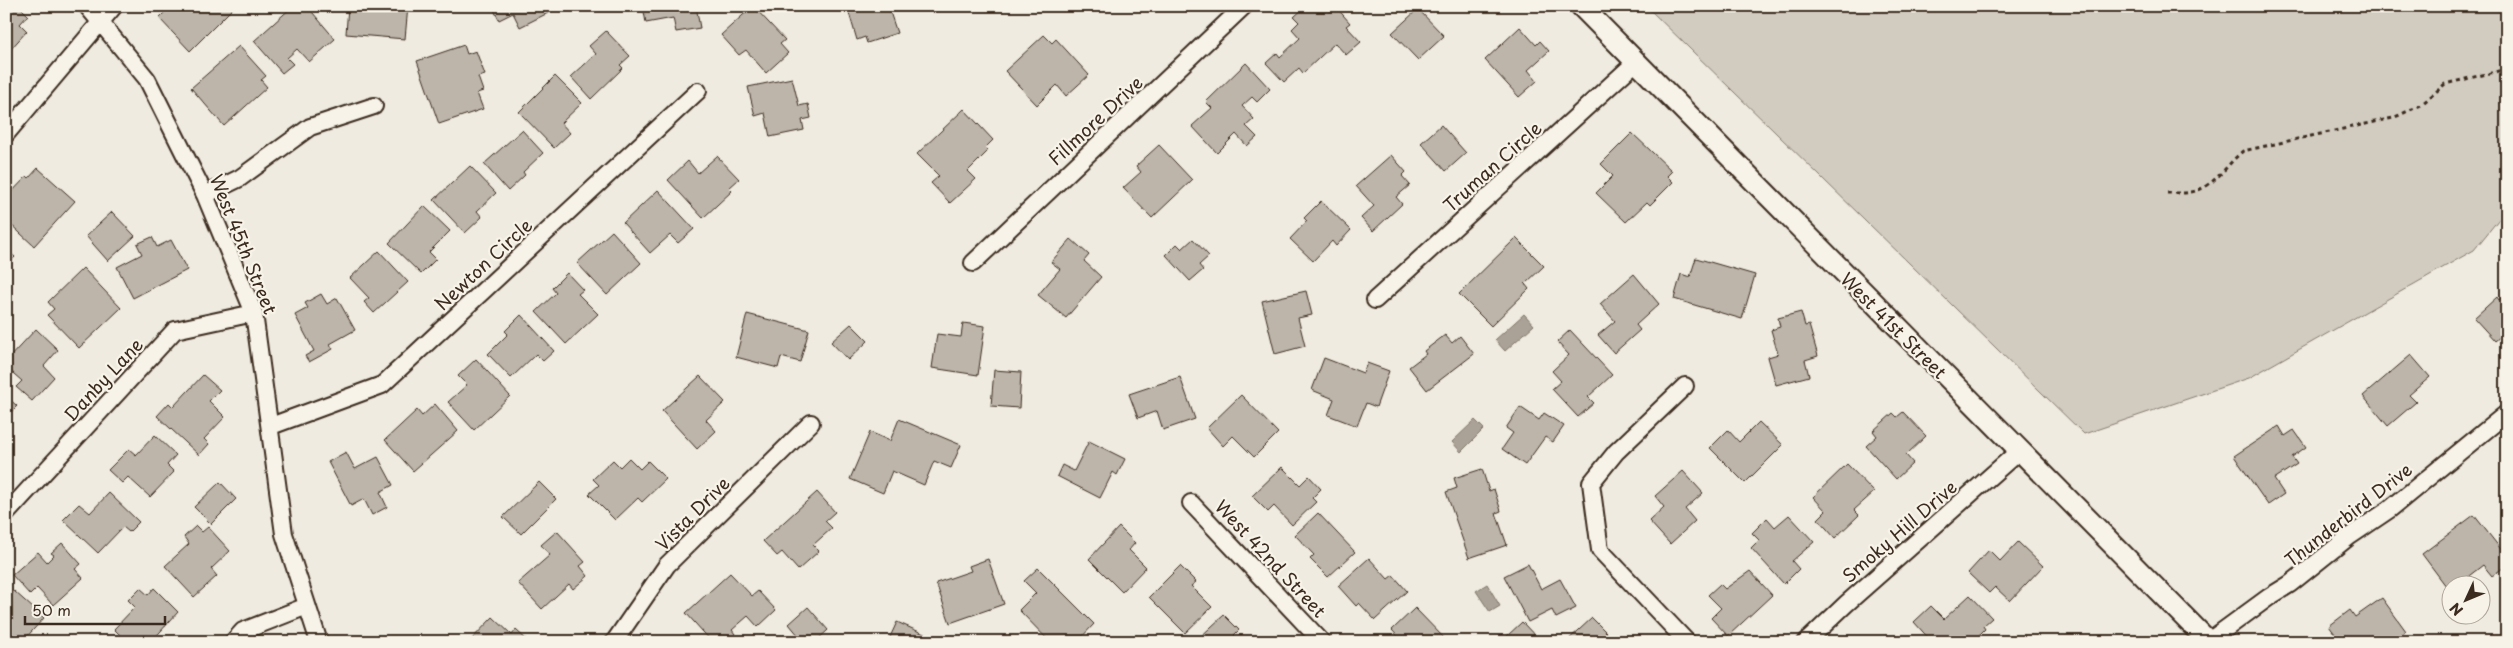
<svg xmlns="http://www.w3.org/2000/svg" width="2513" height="648" viewBox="0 0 2513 648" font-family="'Playpen Sans',sans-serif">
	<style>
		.green { fill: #d1cbc0; stroke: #867a6f }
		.water { fill: #aaa296; stroke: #7e7266 }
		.building { fill: #bdb5aa; stroke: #3b2a1e }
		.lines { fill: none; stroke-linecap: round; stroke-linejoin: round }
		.minor-casing { stroke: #3b2a1e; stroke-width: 20 }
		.tertiary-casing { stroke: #3b2a1e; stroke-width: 24 }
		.path { stroke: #3b2a1e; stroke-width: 3; stroke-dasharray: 4 4; stroke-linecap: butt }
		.minor { stroke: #f7f3e8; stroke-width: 16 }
		.tertiary { stroke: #f7f3e8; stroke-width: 20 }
		.labels { text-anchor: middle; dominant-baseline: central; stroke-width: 4.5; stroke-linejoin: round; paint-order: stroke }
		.street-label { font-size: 18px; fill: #3b2a1e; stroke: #f7f3e8 }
	</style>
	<rect width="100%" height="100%" fill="#efebe0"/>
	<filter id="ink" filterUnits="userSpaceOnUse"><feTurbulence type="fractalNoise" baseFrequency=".02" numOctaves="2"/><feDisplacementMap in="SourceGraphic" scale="10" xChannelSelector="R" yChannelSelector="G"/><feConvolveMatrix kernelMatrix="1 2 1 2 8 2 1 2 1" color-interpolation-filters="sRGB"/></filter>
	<g filter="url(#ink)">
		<path class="green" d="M1646,6H2507V209L2474,250L2249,378L2084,434Z"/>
		<path class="water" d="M1524,314L1534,325L1505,351L1495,340Z
			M1475,420L1484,429L1461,452L1452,442Z
			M1487,584L1500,606L1490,612L1476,591Z"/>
		<path class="building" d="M6,6H19L28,15L20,24L27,31L9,51L6,48Z
			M171,6H184L187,10L191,6H235L190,51L159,18Z
			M293,6H307L335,39L309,62L297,49L287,58L293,64L282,73L254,41Z
			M348,6H408L405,39L346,34Z
			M492,6H562L520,27L513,13L499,20Z
			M643,6H696L700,28L676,32L673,18L646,23Z
			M753,6L785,40L780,44L788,53L766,73L746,50L739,55L721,35Z
			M847,6H888L897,33L867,43L865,37L857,40Z
			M1306,6H1312L1315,9L1317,6H1325L1330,12L1336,7L1350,23L1346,26L1361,42L1346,55L1335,43L1303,73L1299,68L1284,82L1266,63L1277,53L1280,57L1300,38L1292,29L1299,22L1294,17Z
			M1418,9L1444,36L1418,60L1392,33Z
			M1520,27L1536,45L1540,41L1549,51L1528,70L1537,81L1519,97L1485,60Z
			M606,31L630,56L620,65L623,68L591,99L571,77L596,54L589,46Z
			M1044,35L1052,43L1056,39L1089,75L1066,96L1057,85L1037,105L1005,71Z
			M464,45L467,54L476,51L485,75L478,77L483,91L477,93L483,109L439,124L417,61Z
			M239,46L266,76L261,80L267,87L224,126L191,88Z
			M1246,63L1270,89L1257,102L1252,97L1242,106L1254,119L1246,126L1257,137L1247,146L1236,134L1217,153L1192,126L1212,108L1206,102Z
			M555,76L582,103L561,123L570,133L554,148L519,112Z
			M792,78L799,106L808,104L811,118L802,120L804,130L770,137L765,113L755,116L748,87Z
			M964,109L993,140L985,148L988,151L968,171L976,179L950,203L931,183L939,176L917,154Z
			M1441,125L1466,153L1446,171L1421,143Z
			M522,130L543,153L523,172L525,175L508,191L484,164Z
			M1632,133L1672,171L1667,176L1673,182L1650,205L1647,202L1626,222L1596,193L1613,176L1601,164Z
			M1159,145L1192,180L1152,218L1123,188L1141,172L1136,166Z
			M1391,155L1406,172L1402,176L1410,185L1396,197L1402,204L1373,231L1361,218L1374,206L1356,186Z
			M717,156L739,179L729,188L732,191L703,218L668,180L688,161L698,173Z
			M470,166L496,193L477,211L482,217L465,233L434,200Z
			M38,168L75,201L34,246L6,220V198L27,176L29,178Z
			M658,190L694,229L678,243L670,235L650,253L623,223Z
			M1321,201L1351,230L1336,246L1332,241L1313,261L1290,239L1307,221L1304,218Z
			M424,206L450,231L429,252L436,259L421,274L389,243Z
			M112,212L135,236L108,261L86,236Z
			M612,231L641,263L607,295L577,263Z
			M152,237L157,247L171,240L187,270L133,298L117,267L142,254L137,244Z
			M1516,238L1544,266L1525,284L1529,289L1491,326L1459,294Z
			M1071,239L1089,255L1084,261L1101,277L1066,318L1038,295L1060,269L1051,262Z
			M1193,239L1209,256L1199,265L1203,270L1190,281L1166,255L1177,244L1182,249Z
			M6,249L15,257L6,266Z
			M379,251L408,282L374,313L364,302L369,298L350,278Z
			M1696,258L1755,275L1742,319L1674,299L1681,274L1690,277Z
			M83,268L121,308L79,348L47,315L54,309L48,302Z
			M567,273L583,290L578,294L598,314L566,344L536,312L556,293L552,288Z
			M1634,274L1659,304L1636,325L1640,330L1614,353L1598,335L1615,321L1600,304Z
			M1306,291L1312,315L1298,318L1305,346L1275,354L1262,301Z
			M2507,293V331L2495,341L2474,318L2497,297L2499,300Z
			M321,294L327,304L337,298L355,330L330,344L333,349L309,362L305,356L314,351L295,315L308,308L305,303Z
			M1801,312L1805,326L1809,325L1818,356L1805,360L1809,376L1776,385L1768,357L1778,354L1771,330L1780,327L1778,318Z
			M747,314L809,330L800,362L781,357L778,368L736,357Z
			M521,315L554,351L543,361L536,354L511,378L488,354L508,334L505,331Z
			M963,323L985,326L978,375L932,368L937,334L961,337Z
			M851,324L868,341L848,360L831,342Z
			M36,329L58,350L44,366L54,377L32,401L16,387L22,381L6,367V361Z
			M1570,330L1612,375L1588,397L1594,403L1578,417L1552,389L1561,381L1552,371L1569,355L1557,342Z
			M1445,335L1452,343L1460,336L1474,354L1427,390L1409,367L1426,354L1424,351Z
			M2411,355L2430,377L2409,395L2416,402L2388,426L2363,396Z
			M1324,358L1363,373L1367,363L1389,371L1376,407L1366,403L1357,426L1328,415L1334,399L1312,390Z
			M476,359L510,396L474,430L448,402L467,385L458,376Z
			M994,370L1021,372L1019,408L991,406Z
			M203,375L220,390L209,401L225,417L204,439L209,444L199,455L157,416L169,403L173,407Z
			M700,376L725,402L706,420L716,431L697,449L662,411Z
			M1180,377L1195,419L1163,430L1157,411L1138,418L1129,394Z
			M1241,395L1278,433L1254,457L1233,436L1223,446L1207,428Z
			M6,396L17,406L6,417Z
			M435,404L458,431L413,471L385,440L417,410L422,416Z
			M1520,407L1539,420L1544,413L1564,426L1553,442L1545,437L1525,465L1502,449L1513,433L1506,428Z
			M1903,412L1926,436L1906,455L1913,463L1896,479L1866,446L1877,436L1873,431L1893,413L1897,417Z
			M899,419L961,445L951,468L934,461L924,485L892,471L883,493L850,479L870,432L890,441Z
			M1759,422L1783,445L1745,483L1710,448L1728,430L1739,442Z
			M2279,426L2285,436L2294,430L2306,447L2292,457L2297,464L2274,479L2284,494L2268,505L2234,456Z
			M155,435L176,455L167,465L174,472L150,497L128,477L122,483L108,470L129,449L136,455Z
			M1089,441L1125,459L1117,475L1113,472L1100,498L1057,476L1062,465L1074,471Z
			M346,452L355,469L378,457L393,485L380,492L387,507L372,515L364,499L351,506L328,462Z
			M629,458L640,469L648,461L666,479L642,502L638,498L615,520L589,494L599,485L593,479L613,460L620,467Z
			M1847,464L1874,492L1854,510L1859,515L1835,538L1818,519L1826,511L1813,497Z
			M1282,467L1300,485L1309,476L1321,489L1312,498L1316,502L1292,525L1274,506L1268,512L1252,496Z
			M1482,469L1489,491L1494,489L1501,511L1496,513L1507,545L1469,558L1446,492L1457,488L1454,478Z
			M1683,471L1703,493L1685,509L1695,521L1670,544L1649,521L1664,507L1655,496Z
			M220,482L236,499L211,524L194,507Z
			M539,482L556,499L521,534L503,517Z
			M817,492L835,512L825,521L832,528L813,545L819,551L798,570L782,552L777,556L763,541Z
			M109,493L139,522L129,532L123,527L98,553L63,520L79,504L90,513Z
			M1318,513L1355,552L1328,577L1310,559L1314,555L1295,535Z
			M1789,515L1814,542L1792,561L1799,569L1784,584L1751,548L1759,540L1752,533L1767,518L1775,527Z
			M2474,515L2507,557V565L2492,576L2483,565L2456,586H2450L2449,590L2422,554Z
			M196,526L202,532L208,527L230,551L211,569L217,576L194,597L165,566L189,544L184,537Z
			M1119,527L1135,543L1129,550L1146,567L1122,592L1089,559Z
			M557,531L585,562L580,566L588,576L573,589L569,584L542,609L518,583L550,555L541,545Z
			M2018,542L2043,566L2010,601L1995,587L1989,593L1968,573L1989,550L2000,561Z
			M62,543L81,564L75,569L83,578L53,605L37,588L30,595L12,575L38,552L47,562L54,555L51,553Z
			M1369,558L1388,579L1393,575L1407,591L1375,620L1359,603L1356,606L1338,586Z
			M988,559L1004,604L950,623L936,583L971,571L969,566Z
			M1528,564L1541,589L1560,579L1576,608L1556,618L1552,610L1528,622L1504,576Z
			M1180,566L1196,582L1191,586L1212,607L1185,633L1149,597Z
			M1038,568L1094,624L1077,642H1050L1019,610L1036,593L1024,581Z
			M1750,571L1772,595L1728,636L1711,618L1721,608L1708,595L1720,584L1725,589Z
			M730,573L752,596L758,591L776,610L758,627L748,616L732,630L735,634L727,642H712L686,613Z
			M140,588L148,595L154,588L178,612L151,642H127L114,629L135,607L128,600Z
			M14,591L44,618L22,642H6V599Z
			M1970,595L1992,618L1983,626L1985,629L1972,642H1947L1943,638L1939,642H1932L1914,622L1931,606L1944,619Z
			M2382,598L2406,631L2389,642H2324L2335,634L2329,626L2350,610L2355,617Z
			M808,607L828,630L815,642H804L789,624Z
			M1415,608L1445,639L1442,642H1403L1392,630Z
			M1224,615L1239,630L1234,635L1241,642H1199L1197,640Z
			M493,617L512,635L516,630L529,642H469Z
			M1592,618L1609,635L1605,638L1608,642H1566Z
			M897,622L931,637L929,642H896L890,637Z
			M1522,622L1539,640L1536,642H1510L1506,637Z"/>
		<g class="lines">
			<g class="minor-casing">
				<path id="minor" d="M87,6L147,79L205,195L254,313L284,534L319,642
					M6,134L114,6
					M205,195L240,178L310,127L374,106
					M973,263L1244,6
					M1375,300L1636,62
					M1685,386L1616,452L1591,483L1600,550L1687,642
					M271,426L382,385L698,91
					M1191,503L1322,642
					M6,514L175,330L254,313
					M2209,641L2269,597L2290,584L2350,536L2390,509L2507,413
					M233,642L243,631L307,606
					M614,642L667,565L811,423
					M1806,642L1846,604L2019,451"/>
			</g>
			<g class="tertiary-casing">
				<path id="tertiary" d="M1581,6L2209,642"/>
			</g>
			<path class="path" d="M2167,193C2176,193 2189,194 2198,190C2217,183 2228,163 2243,151L2393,118L2421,105L2445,84L2507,69"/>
			<use href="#minor" class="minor"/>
			<use href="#tertiary" class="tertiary"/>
		</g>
	</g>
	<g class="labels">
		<g class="street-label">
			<text transform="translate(1095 120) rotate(-43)">Fillmore Drive</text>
			<text transform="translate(1492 166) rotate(-42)">Truman Circle</text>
			<text transform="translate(244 244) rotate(68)">West 45th Street</text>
			<text transform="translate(483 264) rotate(-43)">Newton Circle</text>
			<text transform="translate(1894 325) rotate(45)">West 41st Street</text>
			<text transform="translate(103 379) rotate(-47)">Danby Lane</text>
			<text transform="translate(692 513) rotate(-45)">Vista Drive</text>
			<text transform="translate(2348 514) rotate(-38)">Thunderbird Drive</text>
			<text transform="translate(1899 531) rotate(-41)">Smoky Hill Drive</text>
			<text transform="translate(1271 558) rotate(47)">West 42nd Street</text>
		</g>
	</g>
	<rect width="2513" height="648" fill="none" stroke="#f7f3e8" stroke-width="25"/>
	<rect x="12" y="12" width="2488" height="623" fill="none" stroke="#3b2a1e" stroke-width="2" filter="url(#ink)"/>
	<g transform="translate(2466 600) rotate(226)"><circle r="24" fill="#f7f3e8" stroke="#aca397"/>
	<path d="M0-4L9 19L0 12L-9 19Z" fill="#3b2a1e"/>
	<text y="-8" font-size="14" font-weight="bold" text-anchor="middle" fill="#3b2a1e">N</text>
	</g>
	<path d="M25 616v8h140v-8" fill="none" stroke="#3b2a1e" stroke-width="2.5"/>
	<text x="32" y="616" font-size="15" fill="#3b2a1e" stroke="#f7f3e8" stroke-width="4" paint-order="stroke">50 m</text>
</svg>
